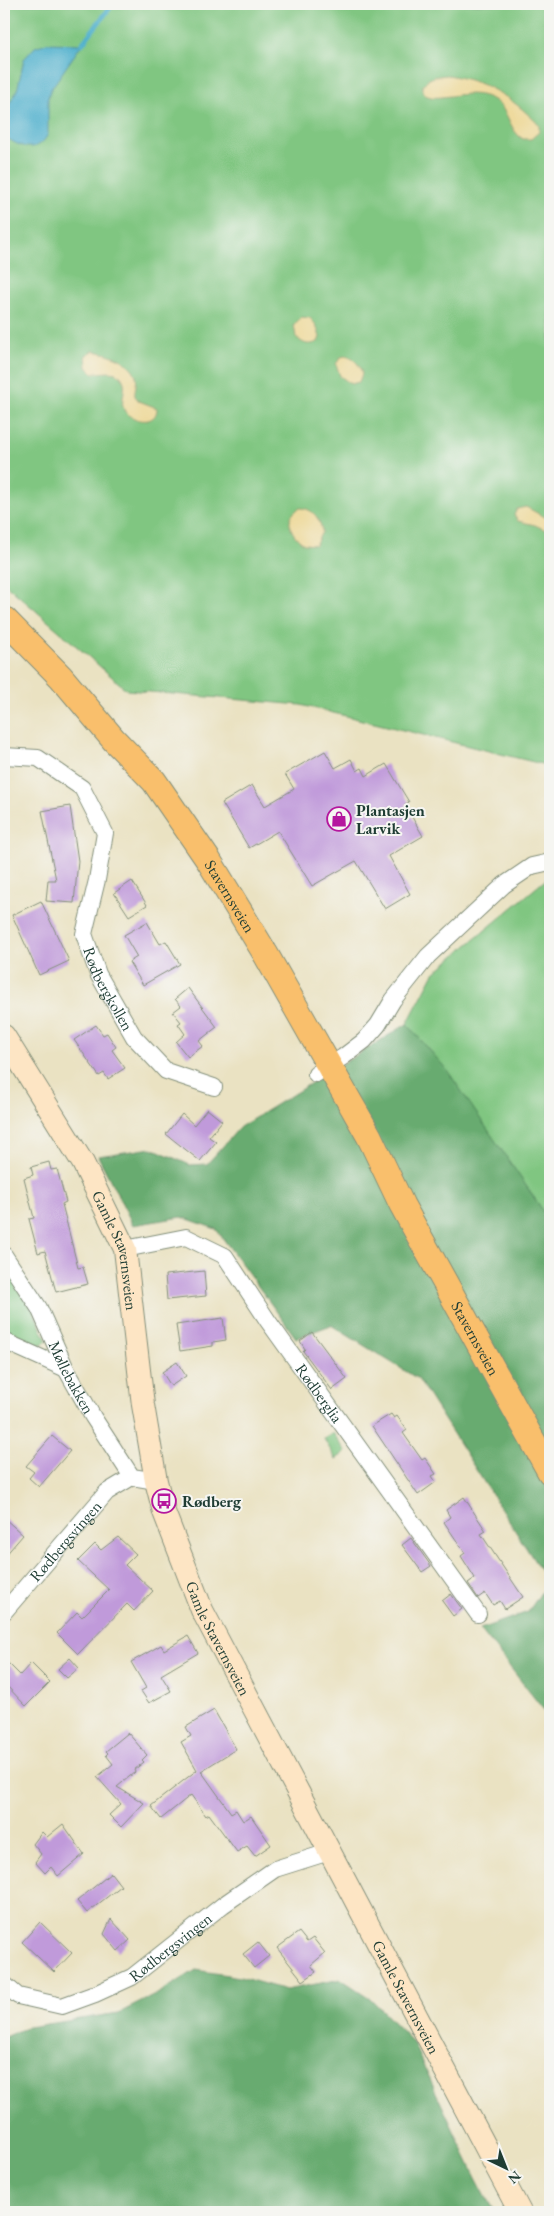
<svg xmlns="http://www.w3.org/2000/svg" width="554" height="2216" viewBox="0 0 554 2216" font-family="'EB Garamond',serif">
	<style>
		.green { fill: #80c681; stroke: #50825a }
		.forest { fill: #68ab6f; stroke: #447452 }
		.sand { fill: #eeda9e; stroke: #868c69 }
		.water { fill: #4fb0cd; stroke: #377680 }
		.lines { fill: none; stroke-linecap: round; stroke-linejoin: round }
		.stream { stroke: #4fb0cd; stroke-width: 5 }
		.building { fill: #c09ada }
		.street-casing { stroke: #84907b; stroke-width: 18 }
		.secondary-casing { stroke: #84907b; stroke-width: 24 }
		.primary-casing { stroke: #84907b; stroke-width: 27 }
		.street { stroke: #fff; stroke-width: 16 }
		.secondary { stroke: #fde5c4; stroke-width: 22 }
		.primary { stroke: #f9bf6c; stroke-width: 25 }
		.labels { text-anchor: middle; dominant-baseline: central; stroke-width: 4; stroke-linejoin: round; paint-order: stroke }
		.poi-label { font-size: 16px; font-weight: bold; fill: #1f3d34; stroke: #f6f6f2; text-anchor: start }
		.street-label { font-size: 16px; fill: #1f3d34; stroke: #f6f6f2 }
	</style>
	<rect width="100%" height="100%" fill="#f6f6f2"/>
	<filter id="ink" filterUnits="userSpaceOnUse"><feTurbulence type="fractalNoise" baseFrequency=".02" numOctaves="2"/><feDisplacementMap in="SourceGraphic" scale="10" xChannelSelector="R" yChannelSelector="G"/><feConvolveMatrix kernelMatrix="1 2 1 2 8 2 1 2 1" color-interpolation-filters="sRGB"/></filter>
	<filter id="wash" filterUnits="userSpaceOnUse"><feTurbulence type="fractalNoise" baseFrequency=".0096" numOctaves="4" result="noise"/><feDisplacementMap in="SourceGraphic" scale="20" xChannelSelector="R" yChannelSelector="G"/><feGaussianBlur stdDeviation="1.12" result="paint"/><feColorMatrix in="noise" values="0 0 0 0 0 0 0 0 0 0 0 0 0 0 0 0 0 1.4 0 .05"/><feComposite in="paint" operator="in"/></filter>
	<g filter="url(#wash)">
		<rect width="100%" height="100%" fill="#eae2c2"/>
		<path class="green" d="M4,4H550V766L301,705L127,690L4,583Z
			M550,876V1221L447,1071L407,1024L434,973Z
			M4,1267L30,1304L47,1341L40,1345L4,1329Z
			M333,1433L346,1452L336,1459L324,1439Z"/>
		<path class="forest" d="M407,1024L447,1070L550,1221V1718L480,1629L528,1612L548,1582L418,1379L331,1325L296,1338L216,1229L182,1217L133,1225L98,1156L152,1148L190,1165L207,1164L240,1127Z
			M196,1970L240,1977L286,1990L341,1979L370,1998L412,2041L476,2178L494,2212H4V2037L28,2027L119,2013L159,1993Z"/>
		<path class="sand" d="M448,75C486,82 509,95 537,123L539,126V132L531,139H523L519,136C508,125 508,110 495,101C470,84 438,105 424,94L422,86C429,76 437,76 448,75Z
			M301,317L310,318L316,325L320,337L318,342C308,346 303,344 296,337L294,325Z
			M93,351C108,353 131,360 136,376C138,383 134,389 135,396L139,401L157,408C157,426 133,422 125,411C118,401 129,388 122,378C115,368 102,374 93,373L87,367L86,355Z
			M345,356C354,358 360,364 362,374L359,382L351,384L340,376L336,364L341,357Z
			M526,507L550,520V532L535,525L518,521L514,515L517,509Z
			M300,508C313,508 321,520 322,532L315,545L304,544C291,535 282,518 300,508Z"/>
		<path class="water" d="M47,43L82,44L51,89L48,97V134C38,155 19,147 4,136V112L17,91L24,59L35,47Z"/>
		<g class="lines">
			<path class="stream" d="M82,44L113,4"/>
		</g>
		<g id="blocks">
			<path class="building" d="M325,751L335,768L351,759L357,771L362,768L366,776L386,764L409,802L405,805L423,836L389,856L410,894L385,909L356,861L312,886L278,831L249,848L222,803L252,785L265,806L294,789L285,774Z
				M70,806L78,861L74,903L46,901L48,880H56L42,811Z
				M132,881L147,905L129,916L114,893Z
				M41,901L69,961L39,975L12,915Z
				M147,922L160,944L166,941L180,964L143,985L129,962L137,957L124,935Z
				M188,988L217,1027L199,1041L203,1046L188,1057L176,1042L185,1034L178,1024L181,1022L173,1012L181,1006L175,999Z
				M96,1025L103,1035L107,1033L116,1047L112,1050L125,1068L108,1079L104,1073L99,1076L74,1040Z
				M207,1109L222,1121L209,1137L216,1142L200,1161L166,1134L182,1114L194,1125Z
				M49,1162L51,1170L57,1169L66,1202L62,1204L78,1268L83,1267L88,1284L56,1292L45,1251L38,1253L29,1219L34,1218L24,1178L33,1175L31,1167Z
				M204,1271L206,1296L167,1300L165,1275Z
				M223,1318L226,1340L213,1342V1346L180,1351L176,1325Z
				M312,1332L347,1379L332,1390L303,1351L305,1349L300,1341Z
				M177,1362L186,1376L171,1386L162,1372Z
				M391,1414L394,1418L397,1416L407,1430L403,1433L422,1460L425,1458L436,1474L432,1476L436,1482L418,1495L372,1426Z
				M52,1436L70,1451L39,1487L29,1478L34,1472L26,1466Z
				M464,1497L486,1531L481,1534L523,1597L505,1609L500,1601L493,1605L485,1593L478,1598L468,1583L475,1578L461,1556L465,1553L444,1522L450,1517L446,1510Z
				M4,1518L23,1535L4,1557Z
				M118,1537L136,1554L125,1565L153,1591L134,1611L127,1604L78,1654L57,1633L77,1612L82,1617L109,1590L78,1561L95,1544L101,1550Z
				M411,1538L431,1566L422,1572L402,1545Z
				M451,1594L462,1609L453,1616L442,1601Z
				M188,1636L198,1653L161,1675L171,1691L149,1703L141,1691L146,1688L131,1662L161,1645L164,1650Z
				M70,1658L79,1668L67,1678L58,1669Z
				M4,1659L20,1675L31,1663L50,1682L26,1706L4,1683Z
				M214,1710L236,1749L201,1771L231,1813L236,1810L243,1821L251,1816L271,1845L255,1856L247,1846L237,1852L209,1814L206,1816L191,1795L161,1819L151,1806L197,1770L181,1742L191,1736L186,1727Z
				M128,1733L147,1755L142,1760L144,1762L134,1770L135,1772L117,1787L144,1803L121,1827L109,1815L121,1804L97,1777L113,1764L106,1755L108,1753L106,1751Z
				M63,1824L84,1854L58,1876L51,1867L45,1873L35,1862L41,1854L33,1844L42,1832L47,1837Z
				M111,1873L121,1886L87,1913L77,1901Z
				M111,1919L130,1940L118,1951L104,1934Z
				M40,1922L72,1953L54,1972L22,1942Z
				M299,1932L307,1942L313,1938L325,1953L311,1965L316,1972L303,1981L277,1948Z
				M258,1942L269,1956L254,1968L243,1954Z"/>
		</g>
	</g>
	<g filter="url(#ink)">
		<use href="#blocks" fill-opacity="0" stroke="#84907b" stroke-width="1"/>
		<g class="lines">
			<g class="street-casing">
				<g id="street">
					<path id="s1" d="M4,756L38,758L82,788L105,833L97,880L84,934L98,974L134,1037L166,1071L214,1087"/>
					<path d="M316,1074L343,1057L364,1041L378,1025L393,1000L428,956L504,885L532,866L550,862"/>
					<path id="s2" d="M125,1249L186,1237L225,1256L268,1321L478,1614"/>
					<path id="s3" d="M4,1255L39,1308L66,1369L93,1417L132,1477L156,1481"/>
					<path d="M4,1341L66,1369"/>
					<path id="s4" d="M4,1612L107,1492L132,1477"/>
					<path id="s5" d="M4,1984L18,1996L62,2006L95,1994L132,1977L223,1905L275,1869L329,1852"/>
				</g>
			</g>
			<g class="secondary-casing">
				<g id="secondary">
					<path id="s6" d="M4,1036L83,1163L125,1249L143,1405L156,1481L164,1512L202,1610L520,2212"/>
				</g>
			</g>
			<g class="primary-casing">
				<g id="primary">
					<path id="s7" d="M4,619L61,677L114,740L154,781L209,861L265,953L369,1136L402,1205L550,1472"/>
				</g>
			</g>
			<use href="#street" class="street"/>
			<use href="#secondary" class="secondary"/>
			<use href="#primary" class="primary"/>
		</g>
	</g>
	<defs>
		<g id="shop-ring" transform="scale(1.25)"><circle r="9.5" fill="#f6f6f2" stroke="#b5179e" stroke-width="1.5"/><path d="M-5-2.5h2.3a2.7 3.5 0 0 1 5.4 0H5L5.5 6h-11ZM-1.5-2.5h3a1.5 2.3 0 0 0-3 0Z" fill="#b5179e"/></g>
		<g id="bus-ring" transform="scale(1.25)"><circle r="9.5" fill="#f6f6f2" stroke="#b5179e" stroke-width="1.5"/><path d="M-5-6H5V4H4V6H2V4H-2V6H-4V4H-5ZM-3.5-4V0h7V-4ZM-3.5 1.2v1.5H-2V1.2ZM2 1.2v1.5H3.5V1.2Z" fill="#b5179e"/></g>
	</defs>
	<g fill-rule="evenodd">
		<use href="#shop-ring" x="339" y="819"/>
		<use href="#bus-ring" x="164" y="1501"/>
	</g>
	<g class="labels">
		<g class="poi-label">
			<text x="356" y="810">Plantasjen<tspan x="356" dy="18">Larvik</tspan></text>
			<text x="182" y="1501">Rødberg</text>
		</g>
		<g class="street-label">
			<text stroke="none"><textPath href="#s7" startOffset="359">Stavernsveien</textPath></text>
			<text stroke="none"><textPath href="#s1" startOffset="301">Rødbergkollen</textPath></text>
			<text stroke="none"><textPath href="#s6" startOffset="244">Gamle Stavernsveien</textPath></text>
			<text stroke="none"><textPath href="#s7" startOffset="865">Stavernsveien</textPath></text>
			<text stroke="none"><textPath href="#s3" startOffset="140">Møllebakken</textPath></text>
			<text stroke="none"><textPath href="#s2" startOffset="272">Rødberglia</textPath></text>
			<text stroke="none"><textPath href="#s4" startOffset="94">Rødbergsvingen</textPath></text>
			<text stroke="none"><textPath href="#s6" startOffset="649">Gamle Stavernsveien</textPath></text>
			<text stroke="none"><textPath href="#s5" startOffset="188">Rødbergsvingen</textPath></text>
			<text stroke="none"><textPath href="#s6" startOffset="1054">Gamle Stavernsveien</textPath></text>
		</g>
	</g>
	<rect width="554" height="2216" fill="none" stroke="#f6f6f2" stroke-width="20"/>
	<g transform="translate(506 2168) rotate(137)" stroke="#f6f6f2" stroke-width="4" paint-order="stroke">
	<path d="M0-4L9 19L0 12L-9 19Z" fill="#1f3d34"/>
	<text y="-8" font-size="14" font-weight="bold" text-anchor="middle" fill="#1f3d34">N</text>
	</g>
</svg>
